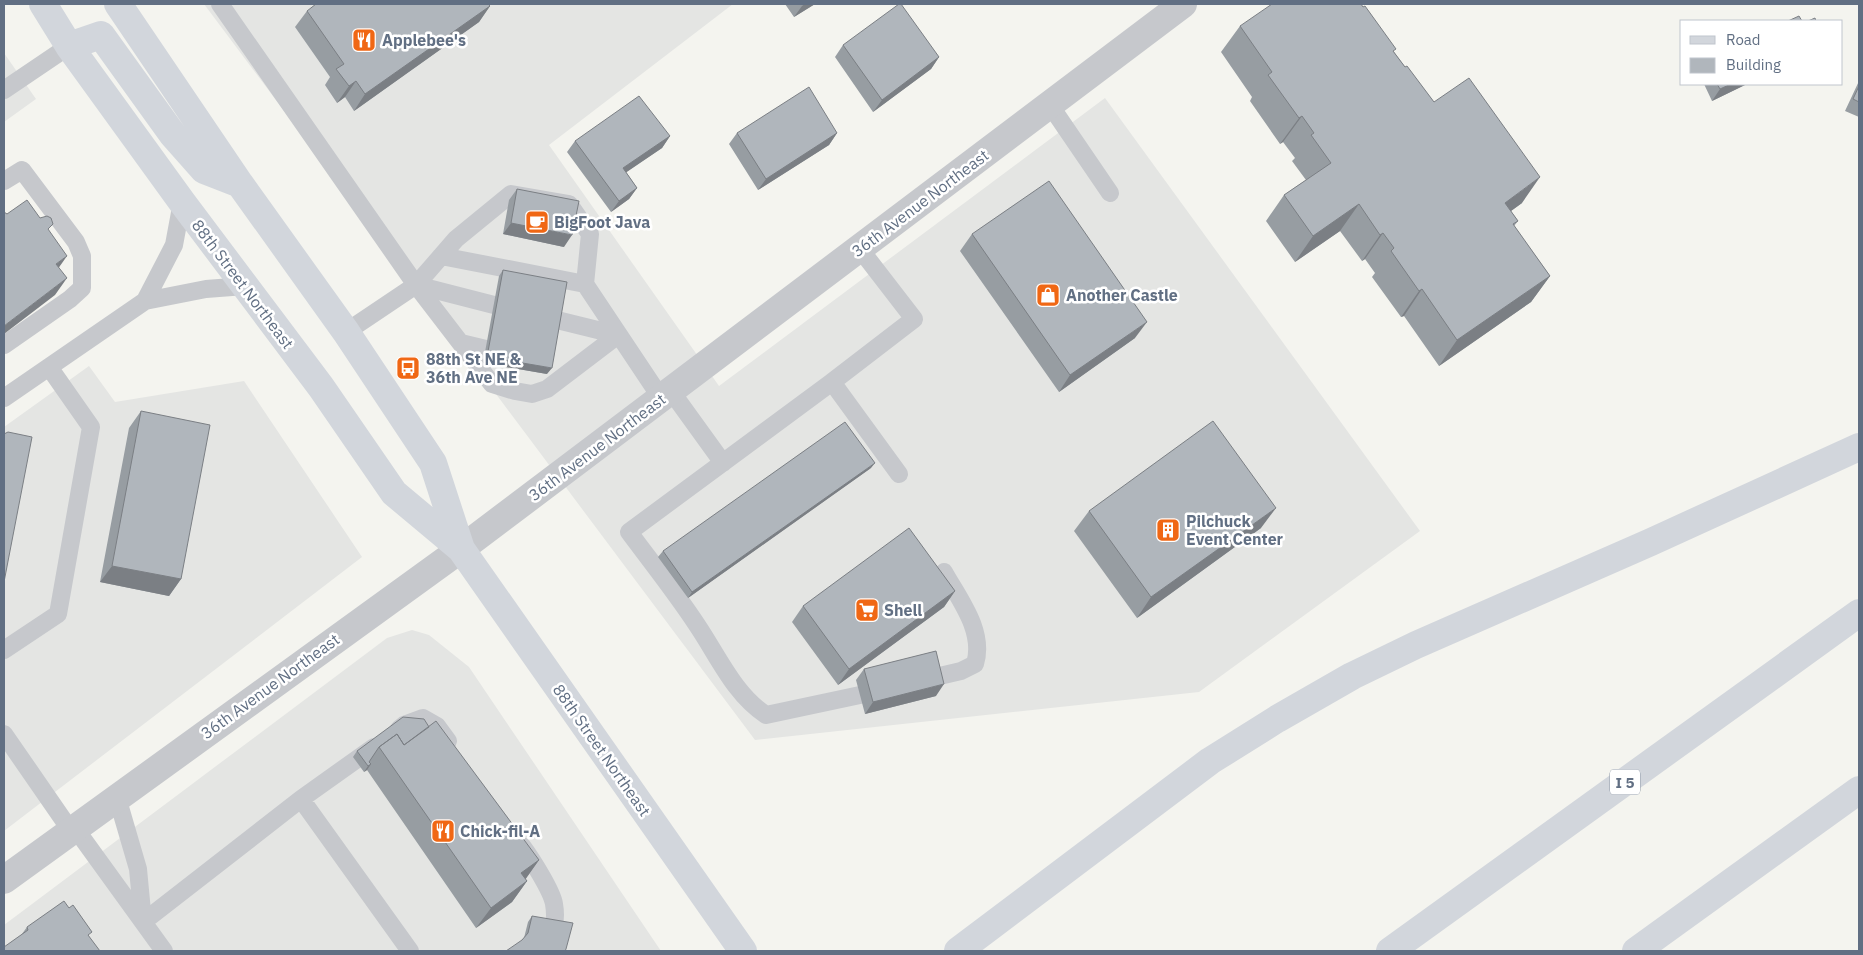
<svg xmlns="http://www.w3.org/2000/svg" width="1863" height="955" viewBox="0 0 1863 955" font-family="'IBM Plex Sans',sans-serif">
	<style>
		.built { fill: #e4e5e3 }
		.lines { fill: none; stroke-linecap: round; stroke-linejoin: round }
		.lane { stroke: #c6c8cc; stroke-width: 18 }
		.street { stroke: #c6c8cc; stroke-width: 28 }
		.secondary { stroke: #d2d6dc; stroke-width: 28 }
		.highway { stroke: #d2d6dc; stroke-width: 28 }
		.wall { fill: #979da2 }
		.shaded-wall { fill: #7b7f84 }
		.building { fill: #b0b6bc; stroke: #7b7f84 }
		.labels { text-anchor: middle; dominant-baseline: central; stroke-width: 5; stroke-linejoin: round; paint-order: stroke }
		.shield { fill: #fff; stroke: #909aa8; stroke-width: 1 }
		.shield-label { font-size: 15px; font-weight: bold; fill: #616f83 }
		.poi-label { font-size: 16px; font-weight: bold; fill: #616f83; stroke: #fff; text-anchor: start }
		.street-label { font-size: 16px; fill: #616f83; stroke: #fff }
	</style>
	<rect width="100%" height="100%" fill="#f4f4ef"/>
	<path class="built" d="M204,4H733L549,145L719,386L1105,98L1420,531L1199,692L755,740Z
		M4,53L36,99L4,122Z
		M89,366L115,402L244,381L362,557L4,831V427Z
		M412,630L429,635L469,667L661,951H4V925L387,638Z"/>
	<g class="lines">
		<path class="lane" d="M220,4L416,285L492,384L515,391L532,394L547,389L618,335
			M4,90L69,46
			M1050,105L1110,193
			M4,181L22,170L76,242L82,256V288L70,299L4,345
			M182,202L174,245L145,301L206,289L245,286
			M441,256L585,284
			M416,285L494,305
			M557,320L618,335
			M346,332L416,285L456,239L511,194L569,204L590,234L585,284L661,398
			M461,343L486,349
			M832,382L914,319L860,249
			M671,391L723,463
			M4,398L145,301
			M4,650L58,614L91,427L49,367
			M931,678L961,671L975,664C985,631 959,599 944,572
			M860,695L766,715C734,694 718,656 697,625C676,593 652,563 629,532L832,382L899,474
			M399,729L404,725L423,718L437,726L448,741
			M4,734L71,831
			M117,797L138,869L143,922
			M301,799L374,747
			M75,828L164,951
			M522,846C531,858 552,891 554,904C557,921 553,938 542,951
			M143,922L301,799L410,951"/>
		<path class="street" d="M4,880L461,549L1183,4"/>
		<path class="secondary" d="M43,4L69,46L182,202L321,387L394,493L461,549L743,951
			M118,4L240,184L346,332L433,463L461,549
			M69,46L101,35L173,135L204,170L240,184"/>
		<path class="highway" d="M958,951L1210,761L1277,719L1352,676L1416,645L1651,542L1859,447
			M1390,951L1859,613
			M1636,951L1859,790"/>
	</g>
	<path class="wall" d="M785,4H815L794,17Z
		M490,6L479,22L354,111L345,97L337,103L325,85L330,77L295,27L307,11Z
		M1240,26L1394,52L1405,67L1434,102L1522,203L1511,211L1518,221L1514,226L1550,276L1531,302L1439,366L1404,316L1401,317L1372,277L1375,273L1365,259L1362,261L1340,231L1295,262L1266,221L1284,195L1306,180L1292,161L1295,158L1283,142L1280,144L1250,101L1252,97L1221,52Z
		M843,45L939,57L931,69L873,112L835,57Z
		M1859,81V117L1845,111Z
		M1704,84H1747L1712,101Z
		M737,133H837L829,145L758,190L729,144Z
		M670,136L662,148L626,172L637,188L629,199L611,212L567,152L575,141Z
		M517,189L564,247L503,234L509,200Z
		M972,234L1135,338L1059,392L960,251Z
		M503,270L547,374L483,363L499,276Z
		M141,411L181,579L169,596L100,582L129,428Z
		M871,468L688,598L658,557L663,551Z
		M1089,511L1261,528L1137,618L1074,531Z
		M955,591L944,607L838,685L792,622L803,606Z
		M864,669L936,696L865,714L856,680Z
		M429,727L539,860L525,879L527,881L512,902L476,928L367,770L364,772L353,757L357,751Z
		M532,916L565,951L522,940L524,938L528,922Z
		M27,927L89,936L22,934Z"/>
	<path class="shaded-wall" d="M805,4H815L794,17L802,6Z
		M490,6L479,22L354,111L365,94Z
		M939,57L931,69L873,112L882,100Z
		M356,81L345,97L337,103L349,86Z
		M1731,84H1747L1712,101L1720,89Z
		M1302,116L1283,142L1280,144L1299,118Z
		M837,133L829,145L758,190L766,179Z
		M670,136L662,148L615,180L623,168Z
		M1540,177L1522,203L1486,229L1505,203Z
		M637,188L629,199L611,212L619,201Z
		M1359,204L1340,231L1295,262L1313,236Z
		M511,223L572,235L564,247L503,234Z
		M1383,233L1365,259L1362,261L1380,235Z
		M67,256L55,273L56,264Z
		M1550,276L1531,302L1439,366L1457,340Z
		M67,278L55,295L4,334V326Z
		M1422,289L1404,316L1401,317L1419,291Z
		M1147,322L1135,338L1059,392L1070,375Z
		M487,357L552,368L547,374L483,363Z
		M875,463L871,468L688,598L692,592Z
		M1276,508L1261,528L1137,618L1151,597Z
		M112,566L181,579L169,596L100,582Z
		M955,591L944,607L838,685L849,669Z
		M944,684L936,696L865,714L873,702Z
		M371,764L367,770L364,772L368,766Z
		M539,860L525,880L521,873Z
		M527,881L512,902L476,928L491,908Z"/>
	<path class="building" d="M316,4H488L490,6L365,94L356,81L349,86L336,69L344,64L307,11Z
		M899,4H901L939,57L882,100L843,45Z
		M1272,4H1361L1363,7L1365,6L1396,49L1393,51L1405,67L1407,66L1434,102L1469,78L1540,177L1505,203L1518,221L1513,224L1550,276L1457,340L1422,289L1419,291L1391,251L1394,248L1383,233L1380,235L1359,204L1313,236L1284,195L1331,163L1311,135L1314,133L1302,116L1299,118L1268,75L1272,72L1240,26Z
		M1799,16L1802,21H1788Z
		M1815,18L1816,21H1808Z
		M1717,84H1731L1720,89Z
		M1859,86V102L1853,99Z
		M809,87L837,133L766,179L737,133Z
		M639,96L670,136L623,168L637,188L619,201L575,141Z
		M1049,181L1147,322L1070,375L972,234Z
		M517,189L579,201L572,235L511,223Z
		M27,200L40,218L47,216L51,218L53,224L48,229L67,256L56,264L67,278L4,326V212L7,214Z
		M503,270L567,282L552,368L487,357Z
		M141,411L210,425L181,579L112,566Z
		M1213,421L1276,508L1151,597L1089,511Z
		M845,422L875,463L692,592L663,551Z
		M8,432L32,437L4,582V434Z
		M909,528L955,591L849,669L803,606Z
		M936,651L944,684L873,702L864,669Z
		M403,717L424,719L429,727L404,745L397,734L379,747L369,762L371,764L368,766L357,751Z
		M436,721L539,860L521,873L527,881L491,908L379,747L397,734L404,745Z
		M64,901L69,908L73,905L92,932L88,935L100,951H4V947L28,930L27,927Z
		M532,916L573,923L566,949L565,951H506L522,940L528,933Z"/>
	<defs>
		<g id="restaurant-square" transform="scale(1.25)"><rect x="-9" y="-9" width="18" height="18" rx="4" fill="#f06714" stroke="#fff"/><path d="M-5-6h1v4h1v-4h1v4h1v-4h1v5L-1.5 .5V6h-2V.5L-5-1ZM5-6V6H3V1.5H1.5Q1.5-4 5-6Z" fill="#fff"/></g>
		<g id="cafe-square" transform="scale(1.25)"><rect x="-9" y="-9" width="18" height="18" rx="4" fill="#f06714" stroke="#fff"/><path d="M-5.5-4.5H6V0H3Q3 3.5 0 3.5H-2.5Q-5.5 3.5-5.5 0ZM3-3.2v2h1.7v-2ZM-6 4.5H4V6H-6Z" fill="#fff"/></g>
		<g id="shop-square" transform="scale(1.25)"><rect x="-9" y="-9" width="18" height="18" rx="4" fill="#f06714" stroke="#fff"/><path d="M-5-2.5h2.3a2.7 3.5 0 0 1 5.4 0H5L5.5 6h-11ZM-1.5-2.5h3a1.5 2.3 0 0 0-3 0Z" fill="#fff"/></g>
		<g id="bus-square" transform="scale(1.25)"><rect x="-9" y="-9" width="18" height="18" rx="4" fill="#f06714" stroke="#fff"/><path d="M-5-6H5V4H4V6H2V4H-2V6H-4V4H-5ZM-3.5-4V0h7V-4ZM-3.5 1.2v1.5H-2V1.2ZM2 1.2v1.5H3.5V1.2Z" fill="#fff"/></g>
		<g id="building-square" transform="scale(1.25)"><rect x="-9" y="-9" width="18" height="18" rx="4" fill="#f06714" stroke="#fff"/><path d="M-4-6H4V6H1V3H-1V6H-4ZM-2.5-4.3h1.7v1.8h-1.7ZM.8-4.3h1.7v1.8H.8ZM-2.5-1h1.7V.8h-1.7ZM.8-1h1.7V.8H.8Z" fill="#fff"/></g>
		<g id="supermarket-square" transform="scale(1.25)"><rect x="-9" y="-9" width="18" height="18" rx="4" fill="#f06714" stroke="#fff"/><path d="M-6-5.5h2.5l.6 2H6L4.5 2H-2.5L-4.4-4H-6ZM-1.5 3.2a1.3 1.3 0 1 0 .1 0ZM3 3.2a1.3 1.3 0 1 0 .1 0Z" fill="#fff"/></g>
	</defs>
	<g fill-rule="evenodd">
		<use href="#restaurant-square" x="364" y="40"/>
		<use href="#cafe-square" x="537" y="222"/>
		<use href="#shop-square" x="1048" y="295"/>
		<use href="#bus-square" x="408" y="368"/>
		<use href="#building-square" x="1168" y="530"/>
		<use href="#supermarket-square" x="867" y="610"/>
		<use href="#restaurant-square" x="443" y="831"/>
	</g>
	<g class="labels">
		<rect class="shield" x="1610" y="769.5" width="30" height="25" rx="4"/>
		<g class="shield-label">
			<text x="1625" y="782">I 5</text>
		</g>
		<g class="poi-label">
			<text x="382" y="40">Applebee's</text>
			<text x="554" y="222">BigFoot Java</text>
			<text x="1066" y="295">Another Castle</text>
			<text x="426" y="359">88th St NE &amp;<tspan x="426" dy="18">36th Ave NE</tspan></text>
			<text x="1186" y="521">Pilchuck<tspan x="1186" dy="18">Event Center</tspan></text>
			<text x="884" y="610">Shell</text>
			<text x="460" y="831">Chick-fil-A</text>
		</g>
		<g class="street-label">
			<text transform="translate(920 203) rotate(-37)">36th Avenue Northeast</text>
			<text transform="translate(243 284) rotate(53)">88th Street Northeast</text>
			<text transform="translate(597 447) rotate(-37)">36th Avenue Northeast</text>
			<text transform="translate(270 686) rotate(-36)">36th Avenue Northeast</text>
			<text transform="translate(602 750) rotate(55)">88th Street Northeast</text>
		</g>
	</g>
	<rect width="1863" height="955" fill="none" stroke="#616f83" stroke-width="10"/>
	<rect x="1680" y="20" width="162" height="65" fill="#ffffff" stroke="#c0c5cd"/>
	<rect x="1690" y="36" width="25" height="8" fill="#d2d6dc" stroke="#c0c5cd"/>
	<text x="1726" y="45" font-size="15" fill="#616f83">Road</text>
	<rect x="1690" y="58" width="25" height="15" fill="#b0b6bc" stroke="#c0c5cd"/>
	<text x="1726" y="70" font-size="15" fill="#616f83">Building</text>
</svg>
